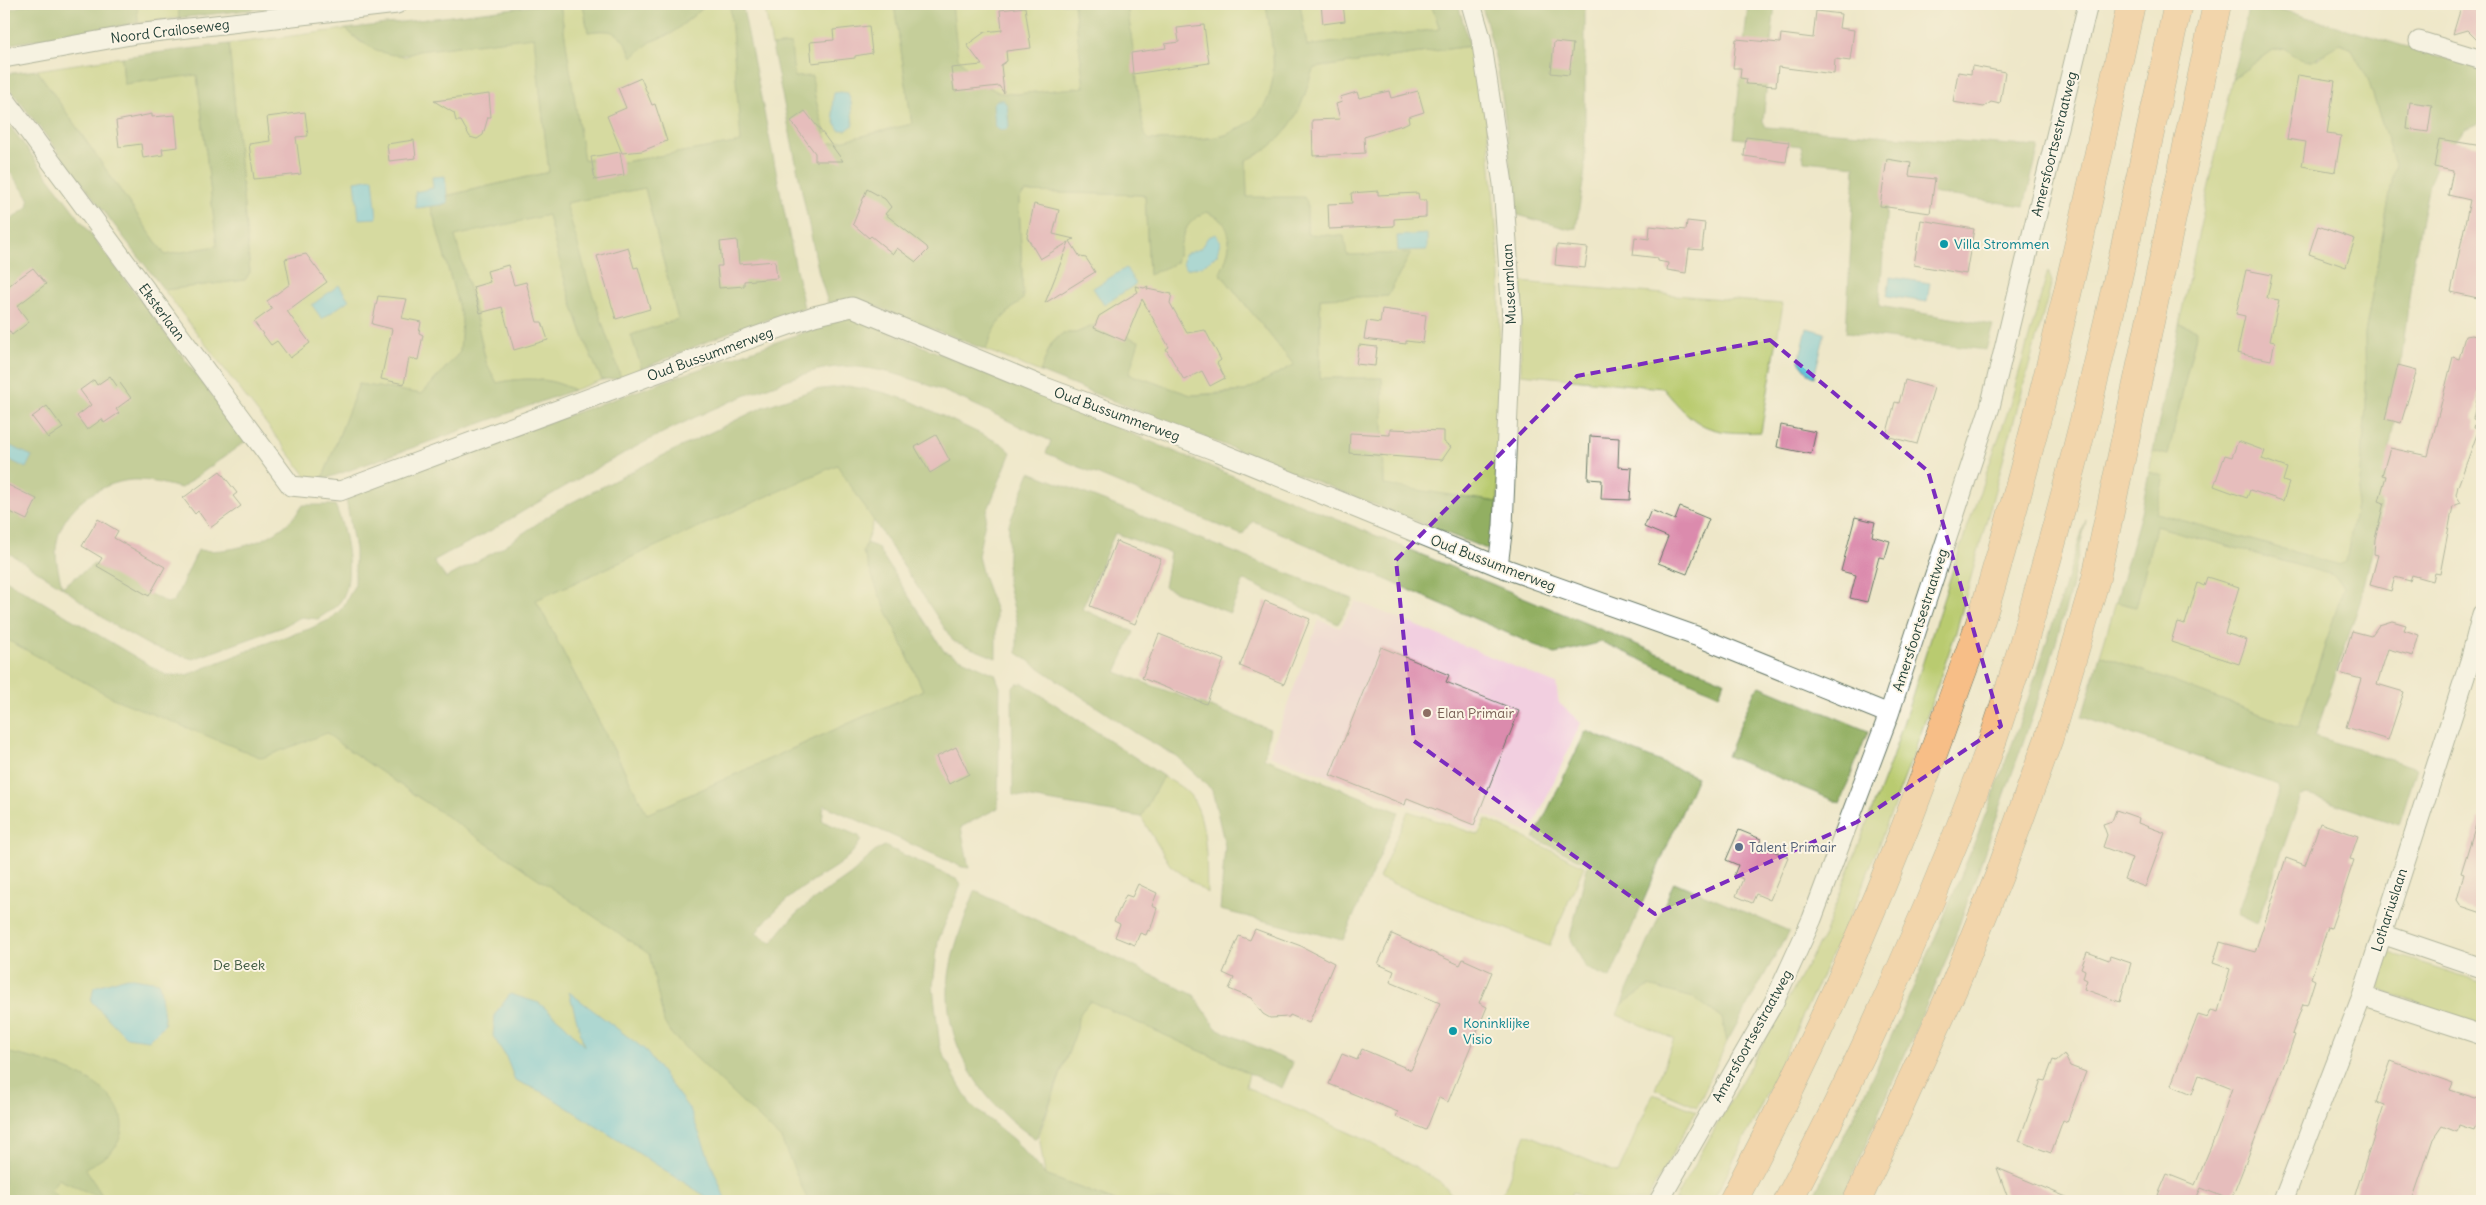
<svg xmlns="http://www.w3.org/2000/svg" width="2486" height="1205" viewBox="0 0 2486 1205" font-family="Delius,sans-serif">
	<style>
		.built { fill: #f2cfe0 }
		.green { fill: #b9cb6f; stroke: #6c8452 }
		.forest { fill: #92af62; stroke: #58764b }
		.water { fill: #5fc3dc; stroke: #3f8088 }
		.building { fill: #db8bad }
		.lines { fill: none; stroke-linecap: round; stroke-linejoin: round }
		.minor-casing { stroke: #677868; stroke-width: 21 }
		.primary-casing { stroke: #677868; stroke-width: 29 }
		.motorway-casing { stroke: #677868; stroke-width: 29 }
		.minor { stroke: #fff; stroke-width: 19 }
		.primary { stroke: #f7be87; stroke-width: 28 }
		.motorway { stroke: #f7be87; stroke-width: 28 }
		.marked { fill: none; stroke: #7b2cbf; stroke-width: 4; stroke-dasharray: 10 6; stroke-linejoin: round }
		.culture-dot { fill: #0f9aa8; stroke: #fcf5e5; stroke-width: 2 }
		.education-dot { fill: #8d6e63; stroke: #fcf5e5; stroke-width: 2 }
		.service-dot { fill: #5c6f8a; stroke: #fcf5e5; stroke-width: 2 }
		.labels { text-anchor: middle; dominant-baseline: central; stroke-width: 4; stroke-linejoin: round; paint-order: stroke }
		.street-label { font-size: 14px; fill: #1f3d34; stroke: #fcf5e5 }
		.culture-label { font-size: 14px; fill: #0d838f; stroke: #fcf5e5; text-anchor: start }
		.education-label { font-size: 14px; fill: #785e54; stroke: #fcf5e5; text-anchor: start }
		.service-label { font-size: 14px; fill: #4e5e75; stroke: #fcf5e5; text-anchor: start }
		.park-label { font-size: 14px; fill: #3e5940; stroke: #fcf5e5 }
	</style>
	<rect width="100%" height="100%" fill="#fcf5e5"/>
	<filter id="ink" filterUnits="userSpaceOnUse"><feTurbulence type="fractalNoise" baseFrequency=".02" numOctaves="2"/><feDisplacementMap in="SourceGraphic" scale="10" xChannelSelector="R" yChannelSelector="G"/><feConvolveMatrix kernelMatrix="1 2 1 2 8 2 1 2 1" color-interpolation-filters="sRGB"/></filter>
	<filter id="wash" filterUnits="userSpaceOnUse"><feTurbulence type="fractalNoise" baseFrequency=".0096" numOctaves="4" result="noise"/><feDisplacementMap in="SourceGraphic" scale="20" xChannelSelector="R" yChannelSelector="G"/><feGaussianBlur stdDeviation="1.12" result="paint"/><feColorMatrix in="noise" values="0 0 0 0 0 0 0 0 0 0 0 0 0 0 0 0 0 1.4 0 .05"/><feComposite in="paint" operator="in"/></filter>
	<g filter="url(#wash)">
		<rect width="100%" height="100%" fill="#eee7c9"/>
		<path class="built" d="M1356,601L1556,684L1559,703L1581,723L1530,833L1484,815L1477,831L1269,755L1319,620L1340,628Z"/>
		<path class="green" d="M137,4H178L179,18L138,23Z
			M560,4H583L588,32C614,28 622,32 632,56L652,41L671,34L708,4H730L742,142L611,164L610,155L583,160Z
			M764,4H894L912,124L828,144L815,97L812,77H794L790,45L772,46Z
			M952,4H1074L1084,87L1017,94L1000,93L981,83L957,58Z
			M1127,4H1266C1272,47 1288,103 1240,128C1234,131 1228,135 1222,136C1199,140 1173,139 1150,140L1144,134Z
			M1300,4H1431L1440,29L1307,46Z
			M346,29L360,42L405,57L418,51L534,36L549,172L441,197L428,196L462,319L460,352L422,394L359,384L322,480H315L307,477L164,290L245,280L250,272L229,44Z
			M2341,44L2352,50L2368,79L2395,165L2365,334L2366,407L2360,483L2346,562L2339,565L2156,513L2163,476L2149,472L2153,451L2168,455L2197,330L2179,324L2232,79L2273,50L2284,48L2295,56L2318,59L2330,48Z
			M1470,46L1487,120L1500,274L1498,502L1384,486L1382,378H1320V298L1388,296L1346,255L1343,236L1307,234V202L1247,198L1246,160C1275,149 1293,126 1304,97C1308,87 1309,77 1314,68Z
			M122,57L124,84L197,74L217,246L165,255L37,70Z
			M645,188L678,319L631,335L642,369L621,378L588,284L565,203Z
			M1025,192L1145,195L1149,274L1178,255L1183,236L1191,219L1207,212C1211,215 1218,217 1221,220C1235,234 1228,259 1220,273L1294,365L1245,391L1191,395L1128,374L1095,325L1076,333H1063L1051,344L1040,372L986,350C993,327 1004,314 1023,299L1019,199Z
			M548,215C562,272 576,326 602,380L574,390C549,377 524,377 497,383L486,362L473,303L454,236Z
			M2048,271L2052,282L1956,632L1913,756L1858,898L1753,1122L1713,1201H1674L1824,935L1892,758L1955,563L2008,411Z
			M1520,282L1783,304L1761,432C1709,435 1696,428 1663,388L1521,374Z
			M838,464L874,520L863,552L879,594L923,690L647,814L536,600Z
			M2156,526L2333,575L2344,587L2298,728L2100,655L2116,602L2136,607Z
			M4,582L163,677L327,733L419,798L620,915L932,1201H62L51,1190L55,1183L4,1148Z
			M1163,776C1170,781 1180,785 1186,791C1209,811 1206,865 1207,893L1170,865L1141,817Z
			M1408,811L1479,835L1486,819L1584,866L1549,946L1379,878Z
			M2390,953L2482,982V1026L2378,989Z
			M1649,986L1694,998L1722,1018L1727,1042L1697,1107L1655,1089L1674,1039L1617,1015L1621,1005Z
			M1090,1001L1249,1073L1246,1087L1366,1140L1439,1181L1458,1201H1115L1045,1175L1039,1135L1077,1029L1078,1016Z
			M1653,1094L1696,1111L1646,1201H1590L1573,1192L1569,1201H1500L1526,1134L1618,1173Z"/>
		<path class="forest" d="M27,4H137L138,23L4,45V11Z
			M178,4H299L179,18Z
			M547,4H560L584,160L610,155L612,164L741,142L730,4H742L804,308L732,331L642,369L631,335L678,319L645,188L566,203L589,284L621,378L602,380C576,326 562,272 548,215L455,236L473,303L486,362L497,383C524,377 549,377 574,390L322,480L359,384L422,394L460,352L462,319L428,196L442,197L549,172L534,37L418,51C392,63 365,47 346,29Z
			M583,4H708L671,34L652,41L632,57C622,32 614,28 588,32Z
			M894,4H952L958,58L981,83L1000,93L1017,94L1084,87L1074,4H1127L1144,134L1150,140C1173,139 1200,141 1222,136C1228,135 1234,130 1240,128C1288,103 1272,47 1266,4H1300L1307,46L1440,29L1431,4H1458L1470,46L1314,68C1309,77 1308,87 1304,97C1293,127 1276,148 1246,160L1247,197H1304L1307,202V234L1344,236L1347,255L1411,253L1388,296L1320,298V378H1382L1384,485L1498,502L1494,552L1040,372L1051,344L1063,333H1076L1095,325L1139,341L1129,374L1191,395L1219,394L1245,391L1294,365L1220,273C1228,258 1235,234 1221,220C1218,217 1212,215 1207,212C1180,224 1184,237 1176,263L1149,275L1145,195L1025,192L1019,199L1023,299C1004,314 993,327 986,350L855,298L828,303L819,274L772,46L791,44L794,77L812,76L815,97L828,144L912,124Z
			M1481,4H1585V170L1576,228L1569,229L1514,214C1508,143 1503,71 1481,4Z
			M1748,4H1775L1763,121L1766,127L2039,147L2024,206L1895,188L1888,192L1879,306L1993,325L1986,350L1846,333L1855,166L1804,161L1801,146L1734,138Z
			M2249,4H2262L2482,69V122L2466,129L2441,155L2429,184L2413,265L2394,421L2375,539L2360,602L2315,736L2417,768L2399,825L2309,795L2301,796L2257,924L2237,914L2279,791L2278,785L2082,717L2100,655L2298,728L2344,587L2333,575L2156,526L2136,607L2116,602L2141,513L2149,472L2164,476L2156,513L2339,565L2346,562L2360,483L2366,407L2365,334L2395,165L2368,79L2352,50L2341,44C2313,55 2314,73 2284,48L2273,50L2232,79Z
			M229,44L250,272L245,280L164,290L4,81V74L37,70L165,255L217,246L197,75L124,84L122,57Z
			M4,118L246,441L181,488C166,485 148,479 132,480C99,483 63,507 57,542C54,557 59,572 62,587L94,564L167,603L174,601L198,550C236,554 282,539 303,505H335C345,528 357,579 340,602C335,608 325,614 318,619L301,617L280,628L193,659L152,647L113,625L62,587L4,550V225L29,206L28,197L4,164Z
			M850,316L1724,681L1719,695L1602,642L1555,654L1253,521L1242,535L1046,453L1051,441C993,415 919,372 857,367C824,364 795,377 765,388C667,424 579,478 490,531C472,542 451,550 433,561L446,578L500,549L557,510L662,456L763,407L813,390L848,386L882,392L911,401L1002,444L1011,452L987,512L978,556L983,576L996,611V658L953,641L837,465L536,600L647,814L923,690L879,594L863,552L866,543L877,547L944,651L995,674L1000,687L998,808L961,827L969,868L962,867L824,805L822,821L859,836L861,840C850,862 827,871 808,884C788,898 770,913 756,933L772,943C796,907 817,899 850,875C862,866 871,851 885,846L958,880L961,885L938,941L933,987L940,1047L956,1079L971,1105L1014,1140L1045,1175L1115,1201H808L781,1139L670,1033L664,1022L649,954L340,744L327,733L262,758L115,699L4,638V579L166,675H187L272,641L309,629L331,619L343,607L355,584V550L346,499L382,481Z
			M2179,324L2197,330L2168,455L2153,451Z
			M1030,472L1353,599L1338,624L1244,580L1230,613L1164,587L1170,553L1115,533L1082,609L1134,632L1116,672L1270,729L1264,758L1399,812L1343,940L1220,910L1225,846L1212,790L1176,756L1137,734L1017,653V621L1007,581L1009,524Z
			M2086,520L2070,593L2047,674L1950,951L1841,1201H1811C1888,1051 1956,897 2014,739C2040,666 2062,593 2086,520Z
			M1023,683L1163,776L1141,817L1013,795L1012,688L1017,684Z
			M1760,686L1868,731L1840,803L1727,756L1754,692Z
			M1586,731L1697,777L1610,978L1586,968L1570,937L1588,864L1534,838Z
			M1674,882L1789,931L1727,1042L1722,1018L1694,998L1649,986L1621,1005Z
			M975,891L1194,995L1216,1028L1293,1063L1282,1088L1090,1001L1078,1016L1077,1029L1036,1139C978,1102 936,1035 951,964C956,939 966,915 975,891Z
			M4,1052C41,1059 124,1079 122,1128C120,1150 104,1159 85,1168L105,1200L58,1179L51,1190L62,1201H4Z"/>
		<path class="water" d="M841,92L848,93L851,102L853,125L847,130H839C832,120 831,105 834,93Z
			M997,100H1003L1007,105L1009,126L1005,130H999L995,125L993,104Z
			M445,176L448,204L416,208L415,192L433,188L432,177Z
			M373,178L377,218L359,219L355,181Z
			M1216,234L1220,242L1217,255L1202,266L1186,269L1183,263L1184,254L1200,249L1208,237Z
			M1427,234V250L1398,251L1397,236Z
			M1126,268L1136,284L1104,305L1093,288Z
			M1890,277L1930,283L1927,302L1887,296Z
			M339,285L349,300L322,319L312,305Z
			M1807,328L1825,333L1814,377L1811,376L1799,361Z
			M4,443L32,456L26,468L4,457Z
			M127,977L159,982L165,1024L149,1040L126,1037L91,1001L94,987Z
			M569,992L644,1049L690,1110L726,1201H713L546,1094L515,1080L506,1057L493,1036L495,1014L510,994L539,1003L565,1025L584,1046Z"/>
		<g id="blocks">
			<path class="building" d="M1321,4H1343L1345,21L1323,24Z
				M2462,4H2482V45L2467,30L2453,34Z
				M1025,7L1031,48L1006,51L1007,61L1001,65L1004,93L999,86L954,91L951,68L982,65L967,45L985,32L1002,30L1000,10Z
				M1816,11L1841,14L1839,28L1854,30L1850,61L1835,59L1834,74L1778,67L1776,86L1746,84L1747,79L1740,78L1741,68H1733L1736,39L1780,43L1781,34L1813,38Z
				M1204,25L1209,63L1133,74L1131,53L1166,48L1165,44L1179,42L1177,28Z
				M869,26L872,53L855,56V58L812,63L810,42L834,40L833,30Z
				M1554,42L1573,44L1569,75L1551,73Z
				M1972,66L2005,72L2000,104L1991,102L1984,107L1953,102L1958,72L1971,74Z
				M2298,75L2335,81L2327,134L2341,136L2335,172L2302,166L2306,142L2287,139Z
				M641,78L652,105L655,104L667,141L642,151L622,153L607,116L626,108L618,88Z
				M1389,91L1391,98L1418,91L1424,112L1408,117L1409,122L1405,124L1364,137L1365,153L1313,156L1312,120L1340,119L1336,104L1342,102L1340,97L1357,92L1359,98Z
				M489,94L491,117H488L483,135L477,139L470,137L461,121H456L454,113L434,101Z
				M2410,102L2432,105L2428,132L2407,129Z
				M805,111L824,135L843,161H815V153L791,121Z
				M305,112L308,136L296,137L301,174L254,179L249,144L270,141L267,117Z
				M152,114V117L175,115L178,147L162,149L163,155L143,158L141,144L119,147L116,121Z
				M1746,137L1789,142L1786,162L1744,156Z
				M2439,139L2482,146V299L2451,292L2470,200L2448,195L2453,171L2434,167Z
				M414,140L416,158L389,161L387,144Z
				M620,152L624,175L595,180L591,157Z
				M1887,159L1911,163L1909,176L1935,179L1930,213L1880,206Z
				M867,189L885,199L891,207L885,214L927,247L928,250L916,262L897,248L893,254L871,236L869,238L853,224Z
				M1378,191V195L1418,193L1419,200H1426V217L1394,219V226L1329,229L1328,204L1352,203L1351,193Z
				M1034,204L1059,210L1053,234L1074,239L1070,241L1080,257L1086,258L1095,272L1045,303L1069,242L1040,259L1027,237Z
				M1921,220L1974,229L1966,274L1914,265Z
				M1687,221L1705,223L1702,250L1689,249L1686,273L1667,270L1668,263L1658,261V258L1633,255L1635,237L1649,239L1650,226L1686,230Z
				M2318,226L2355,239L2346,267L2309,254Z
				M737,240L739,264L775,261L777,278L744,281V286L719,288L717,266H722L720,242Z
				M1557,245L1588,248L1585,268L1555,265Z
				M628,247L634,268L638,267L650,309L616,319L597,256Z
				M306,254L327,282L287,311L310,343L290,358L277,341L271,345L254,322L272,309L267,301L290,284L285,259Z
				M508,265L514,285L526,282L537,322H542L548,340L514,350L502,307L480,313L473,287L490,282L487,271Z
				M33,268L46,284L17,306L29,322L12,335L4,324V289Z
				M2246,270L2272,275L2267,298L2279,300L2270,341L2275,342L2271,360L2237,353L2245,316L2236,314Z
				M1135,286L1144,288L1148,286L1147,289L1172,294L1170,303L1187,333L1205,330L1221,360L1217,363L1225,378L1210,386L1202,371L1184,380L1166,349L1169,347L1142,299L1125,341L1094,328L1099,316L1138,292Z
				M378,296L407,299L402,318L421,322L419,333L423,335L418,360L409,358L404,384L381,379L392,329L372,324Z
				M1382,309L1426,315L1423,343L1406,341V344L1364,339L1367,321L1380,323Z
				M2472,335L2481,338L2482,354V375L2473,419L2476,420L2474,428L2479,429L2458,486L2456,495L2461,503L2453,506L2440,574L2435,573L2433,581L2412,575L2410,581L2395,577L2391,591L2370,585L2378,555L2374,554L2375,539L2384,503L2379,501L2386,476L2382,475L2390,448L2428,456L2453,357L2459,359L2465,336Z
				M1359,345L1377,347L1375,366L1356,364Z
				M2398,365L2417,370L2401,423L2385,419Z
				M110,376L117,386L120,383L131,398L116,409L119,413L104,423L102,419L87,430L77,416L91,405L80,390L94,380L97,385Z
				M1905,380L1934,388L1917,444L1886,436L1895,402L1899,403Z
				M47,406L63,428L48,438L32,417Z
				M1781,425L1816,432L1811,454L1777,447Z
				M1390,429L1444,431V442L1451,447L1442,460L1349,453L1350,433L1390,435Z
				M936,435L950,461L930,473L915,447Z
				M1590,436L1619,438L1618,467L1632,468L1630,500L1601,499L1602,480L1588,479Z
				M2238,441L2265,451L2262,459L2287,468L2283,481L2289,483L2283,501L2250,490L2247,498L2214,486L2225,455L2232,457Z
				M220,471L237,493L233,496L241,506L210,528L198,511L195,514L183,498Z
				M4,483L37,499L27,520L4,509Z
				M1680,507L1709,519L1687,574L1658,563L1668,537L1644,527L1651,510L1675,520Z
				M1855,517L1875,522L1872,536L1890,541L1885,558L1879,557L1867,602L1850,598L1856,575L1841,571Z
				M98,519L118,531L114,538L165,567L149,596L97,566L102,558L82,546Z
				M1116,541L1161,559L1135,624L1090,606Z
				M2207,577L2239,587L2225,633L2247,640L2239,664L2171,642L2177,622L2185,624L2198,583L2204,586Z
				M1265,601L1310,619L1284,684L1240,666Z
				M2392,621L2406,625L2404,630L2419,635L2413,656L2388,649L2377,684L2404,692L2388,740L2346,727L2361,679L2339,673L2352,631L2371,636L2379,625Z
				M1159,634L1224,660L1206,704L1142,678Z
				M1381,647L1449,675L1446,682L1519,711L1474,825L1407,798L1405,805L1330,775Z
				M956,747L969,774L949,784L936,757Z
				M2116,810L2139,818L2138,823L2165,833L2145,887L2124,879L2132,858L2103,847L2107,835L2103,824L2112,821Z
				M2478,818L2482,819V913L2461,906L2457,900L2464,874L2461,873Z
				M2320,823L2358,836L2350,859L2354,860L2339,905L2331,928L2328,927L2311,978L2315,980L2307,1005L2303,1004L2292,1034L2295,1035L2281,1073L2231,1200L2201,1188L2195,1201H2174L2158,1195L2167,1174L2195,1185L2217,1132L2232,1088L2199,1075L2192,1094L2171,1085L2198,1015L2208,1018L2211,1010L2218,1012L2230,969L2213,963L2220,942L2255,952L2286,858L2305,865Z
				M1739,830L1761,839L1759,845L1788,857L1770,900L1756,894L1752,903L1736,896L1743,879L1734,875L1738,865L1726,860Z
				M1138,884L1157,893L1152,906L1157,908L1150,931L1148,930L1146,935L1140,933L1135,945L1115,937L1120,924L1114,921L1126,895L1132,897Z
				M1255,929L1301,946L1334,963L1309,1023L1290,1015L1289,1017L1270,1018L1263,1014L1251,998L1229,989L1234,978L1223,973L1239,936L1250,940Z
				M1392,934L1460,965L1463,959L1492,972L1479,1003L1487,1007L1468,1053L1448,1102L1439,1098L1426,1130L1396,1117L1398,1112L1329,1084L1342,1054L1357,1060L1362,1049L1411,1070L1440,1003L1390,982L1394,971L1378,964Z
				M2087,952L2109,960L2110,956L2131,963L2120,1002L2084,989L2087,980L2083,978L2085,970L2081,968Z
				M2064,1054L2070,1066L2086,1072L2067,1122L2063,1120L2051,1153L2019,1141L2041,1080L2045,1081L2053,1060L2056,1061Z
				M2391,1061L2453,1083L2450,1090L2482,1100V1127L2476,1125L2474,1130L2459,1125L2457,1132L2442,1126L2433,1139L2412,1201H2353L2384,1105L2376,1102Z
				M1997,1168L2076,1201H2009Z"/>
		</g>
	</g>
	<g filter="url(#ink)">
		<use href="#blocks" fill-opacity="0" stroke="#677868" stroke-width="1"/>
		<g class="lines">
			<g class="minor-casing">
				<path id="minor" d="M1471,4L1481,38L1503,184L1512,317L1503,526L1498,566
					M2419,41L2482,60
					M4,58L136,34L397,4
					M4,98L291,486L340,491L724,348L814,316L852,307L1042,386L1219,452L1498,566L1696,636L1889,714
					M2382,934L2482,968
					M2362,996L2482,1035
					M1659,1201L1774,1002L1812,919L1889,714L1990,407L2088,4
					M2283,1201L2362,996L2470,661L2482,614"/>
			</g>
			<g class="primary-casing">
				<path id="primary" d="M1857,1201L1953,989L1999,876L2049,738L2096,578L2217,4"/>
			</g>
			<g class="motorway-casing">
				<path id="motorway" d="M1733,1201C1817,1043 1889,881 1948,712C1960,676 1975,640 1986,604C2045,407 2088,205 2131,4
					M1788,1201C1861,1063 1926,919 1981,773C2006,706 2026,636 2045,567C2098,381 2137,192 2178,4"/>
			</g>
			<use href="#minor" class="minor"/>
			<use href="#primary" class="primary"/>
			<use href="#motorway" class="motorway"/>
		</g>
	</g>
	<path d="M0 0H2486V1205H0ZM1770,340L1928,471L2001,726L1857,822L1655,914L1414,741L1396,560L1577,376Z" fill="#eee7c9" fill-opacity=".55" fill-rule="evenodd"/>
	<path class="marked" d="M1770,340L1928,471L2001,726L1857,822L1655,914L1414,741L1396,560L1577,376Z"/>
	<g class="culture-dot">
		<circle cx="1944" cy="244" r="5"/>
		<circle cx="1453" cy="1031" r="5"/>
	</g>
	<circle class="education-dot" cx="1427" cy="713" r="5"/>
	<circle class="service-dot" cx="1739" cy="847" r="5"/>
	<g class="labels">
		<g class="street-label">
			<text transform="translate(170 31) rotate(-7)">Noord Crailoseweg</text>
			<text transform="translate(2054 144) rotate(-76)">Amersfoortsestraatweg</text>
			<text transform="translate(1509 284) rotate(-93)">Museumlaan</text>
			<text transform="translate(162 312) rotate(53)">Eksterlaan</text>
			<text transform="translate(710 354) rotate(-20)">Oud Bussummerweg</text>
			<text transform="translate(1117 414) rotate(20)">Oud Bussummerweg</text>
			<text transform="translate(1493 563) rotate(21)">Oud Bussummerweg</text>
			<text transform="translate(1920 620) rotate(-72)">Amersfoortsestraatweg</text>
			<text transform="translate(2389 910) rotate(-72)">Lothariuslaan</text>
			<text transform="translate(1752 1036) rotate(-61)">Amersfoortsestraatweg</text>
		</g>
		<g class="culture-label">
			<text x="1954" y="244">Villa Strommen</text>
			<text x="1463" y="1023">Koninklijke<tspan x="1463" dy="16">Visio</tspan></text>
		</g>
		<g class="education-label">
			<text x="1437" y="713">Elan Primair</text>
		</g>
		<g class="service-label">
			<text x="1749" y="847">Talent Primair</text>
		</g>
		<g class="park-label">
			<text x="239" y="965">De Beek</text>
		</g>
	</g>
	<rect width="2486" height="1205" fill="none" stroke="#fcf5e5" stroke-width="20"/>
</svg>
